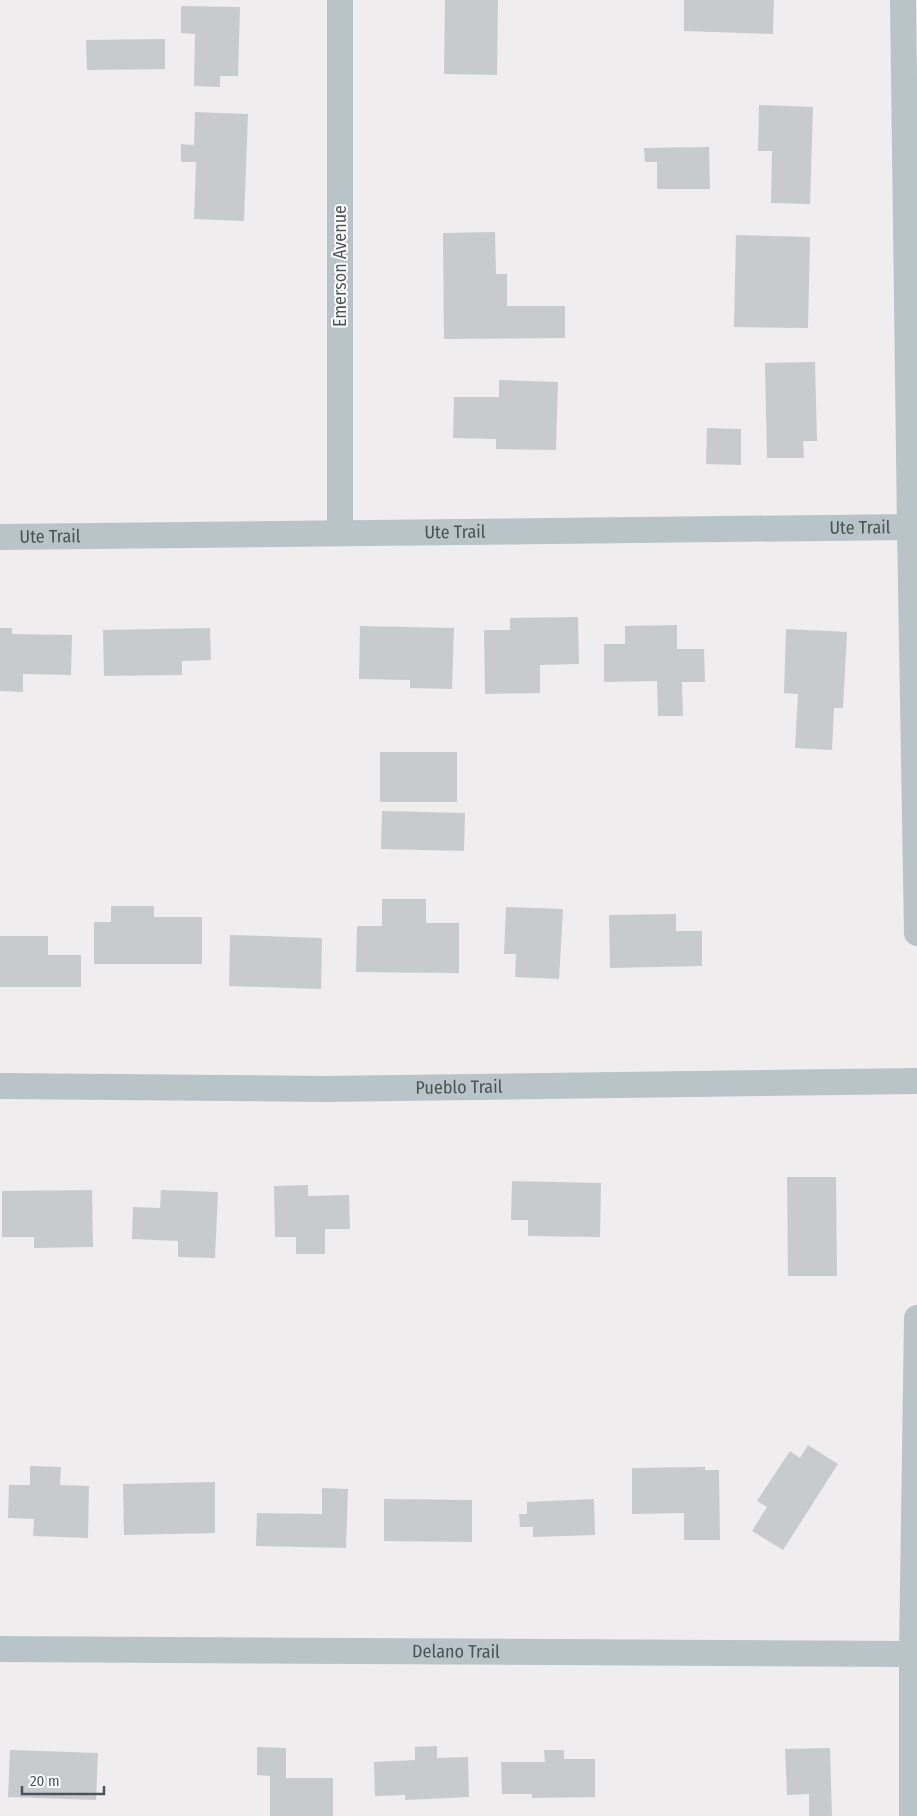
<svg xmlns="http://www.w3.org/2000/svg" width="917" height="1816" viewBox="0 0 917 1816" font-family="'Fira Sans Condensed',sans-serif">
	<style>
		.building { fill: #c7cbce }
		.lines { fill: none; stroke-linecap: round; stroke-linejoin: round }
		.minor { stroke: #b9c4c8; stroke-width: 26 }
		.labels { text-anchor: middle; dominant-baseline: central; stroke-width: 4; stroke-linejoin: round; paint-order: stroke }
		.street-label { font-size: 18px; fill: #475458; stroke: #fff }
	</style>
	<rect width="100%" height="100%" fill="#efeded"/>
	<path class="building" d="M445,0H498L497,75L444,74Z
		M684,0H774L773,34L684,31Z
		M181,6L240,7L238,76H220V87L194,86L195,34L181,33Z
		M165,39V69L87,70L86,40Z
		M759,105L813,107L810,204L771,203L772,151H758Z
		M195,112L248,114L244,221L194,219L196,162H181V144L194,145Z
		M709,147L710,189H657V162H645L644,148Z
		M495,232L496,274H507V306H565V338L444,339L443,233Z
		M736,235L810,237L808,328L734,327Z
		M815,362L817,441H803L804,458H767L765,363Z
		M499,380L558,382L556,450L496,449V439L453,438L454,397H499Z
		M707,428L741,429V465L706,464Z
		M578,617L579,664L540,665V693L485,694L484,630H510V618Z
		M677,625V649H704L705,682H682L683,716H658L657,681L604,682V644H625V626Z
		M360,626L454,628L452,689L410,688V680L359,679Z
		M0,628H12V634L72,635L71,675L23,674V692L0,691Z
		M210,628L211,660L182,661V675L104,676L103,630Z
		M786,629L847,632L843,708H834L832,750L795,748L798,694L784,693Z
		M380,752H457V802H380Z
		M382,811L465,813L464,851L381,849Z
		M382,899H426V923H459V973L356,972L357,926H382Z
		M111,906H154V917H202V964H94V922H111Z
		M506,907L563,909L559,979L515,977L516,954H504Z
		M676,914V931H702V966L610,968L609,915Z
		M230,935L322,938L321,989L229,986Z
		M0,936H48V955H81V987H0Z
		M787,1177H836L837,1276H788Z
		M512,1181L601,1183L600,1237L528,1236V1220H511Z
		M308,1185V1196L349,1195L350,1229H325V1254H296V1237H275L274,1186Z
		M92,1190L93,1247L34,1248V1237H2V1191Z
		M161,1190L218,1192L215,1258L178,1257V1241L132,1239L133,1207L160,1208Z
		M808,1445L838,1464L783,1550L752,1531L767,1507L757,1501L790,1451L800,1458Z
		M30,1466L61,1467L60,1485L89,1486L88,1538L33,1536L34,1519L8,1518L9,1485H30Z
		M705,1467V1470H719L720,1540H684V1513L632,1514V1468Z
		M215,1482V1533L124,1535L123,1484Z
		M322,1488L348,1489L346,1548L256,1546L257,1513L322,1514Z
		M384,1499L472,1500V1542L384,1541Z
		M594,1499L595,1535L533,1537V1527H520L519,1514H527V1502Z
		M437,1746V1758L468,1757L469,1797L405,1800V1795L375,1796L374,1762L415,1760V1747Z
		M257,1747L286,1748V1778H333V1816H270V1776L257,1775Z
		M830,1748L832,1816H809V1794L787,1795L785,1749Z
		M10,1750L98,1753L96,1800L8,1797Z
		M544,1750H564V1759H595V1797L532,1798V1794H502L501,1762H545Z"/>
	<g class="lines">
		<g class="minor">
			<path d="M903,0L910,527L917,933"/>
			<path d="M340,533V0"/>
			<path id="s1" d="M0,537L910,527"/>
			<path id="s2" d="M0,1086L324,1089L917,1081"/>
			<path id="s3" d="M0,1649L912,1654"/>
			<path d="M912,1816V1654L917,1318"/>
		</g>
	</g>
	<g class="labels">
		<g class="street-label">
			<text transform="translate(340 266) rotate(-90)">Emerson Avenue</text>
			<text stroke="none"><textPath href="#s1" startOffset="860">Ute Trail</textPath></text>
			<text stroke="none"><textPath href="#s1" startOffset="455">Ute Trail</textPath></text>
			<text stroke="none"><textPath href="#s1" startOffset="50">Ute Trail</textPath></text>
			<text stroke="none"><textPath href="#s2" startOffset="459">Pueblo Trail</textPath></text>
			<text stroke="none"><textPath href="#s3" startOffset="456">Delano Trail</textPath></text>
		</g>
	</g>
	<path d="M22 1786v8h82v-8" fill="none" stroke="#475458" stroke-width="2.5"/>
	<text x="30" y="1786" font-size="15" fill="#475458" stroke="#ffffff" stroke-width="4" paint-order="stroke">20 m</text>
</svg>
